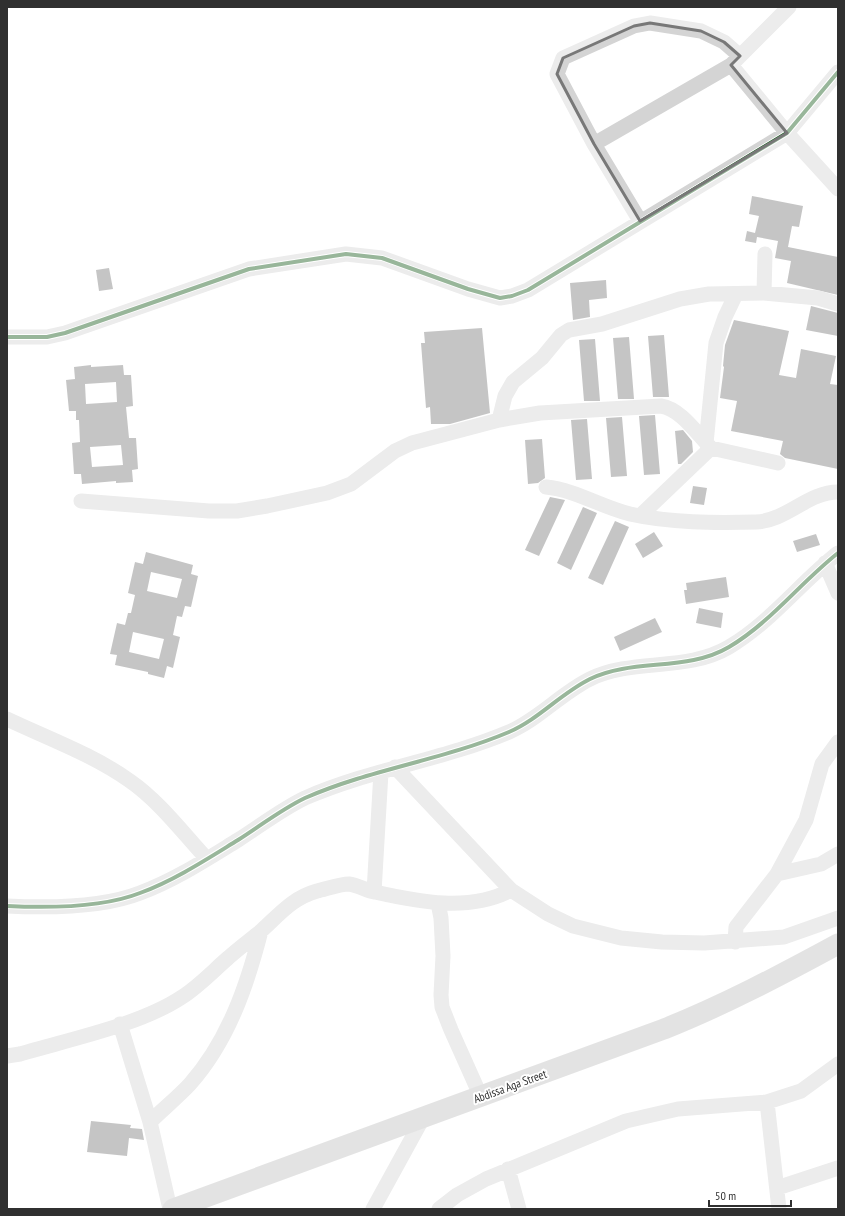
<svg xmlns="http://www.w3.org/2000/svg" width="845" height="1216" viewBox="0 0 845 1216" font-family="'PT Sans Narrow',sans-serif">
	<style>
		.building { fill: #7f7f7f; fill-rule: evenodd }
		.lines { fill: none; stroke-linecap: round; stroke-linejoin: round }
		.minor { stroke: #d4d4d4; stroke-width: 15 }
		.highway { stroke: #c2c2c2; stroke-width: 21 }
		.cycleway-casing { stroke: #fff; stroke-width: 6 }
		.cycleway { stroke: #1b5e20; stroke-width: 4 }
		.marked { fill: none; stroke: #787878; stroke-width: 3; stroke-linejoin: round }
		.labels { text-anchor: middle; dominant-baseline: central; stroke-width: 4; stroke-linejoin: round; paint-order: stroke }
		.street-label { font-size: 12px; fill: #303030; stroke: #fff }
	</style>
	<rect width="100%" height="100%" fill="#fff"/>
	<path class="building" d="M752,196L803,206L799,227L792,226L788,247L838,257V295L787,283L791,261L775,258L778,241L757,237L756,243L745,241L747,231L755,233L759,216L749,214Z
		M109,268L113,289L99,291L96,270Z
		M606,280L607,298L589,300L590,317L573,320L570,283Z
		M811,306L838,313V336L806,330Z
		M734,320L789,331L779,375L796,378L801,349L836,356L830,384L838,385V469L785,458L780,454L783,441L731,431L737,401L720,398L724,367L723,366L725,345Z
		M482,328L490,413L450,424H431L430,407L426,408L421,343H425L424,332Z
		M664,335L669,397H653L648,336Z
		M629,337L634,399H618L613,338Z
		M595,339L600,401H584L579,340Z
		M91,365V367L123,365L124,375H131L133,406L126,407L129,438H136L138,469L132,470L133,482L116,483V481L82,484L81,474H74L72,443L80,442L79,420H76V411H69L66,380L75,379L74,367ZM116,382L117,402L86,404L85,384ZM121,445L123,465L92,467L90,447Z
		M655,415L660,474L644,475L639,416Z
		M622,417L627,476L611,477L606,418Z
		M587,419L592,479L576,480L571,420Z
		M683,430L692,441L693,452L681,464H678L675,431Z
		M542,439L545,478L538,483L528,484L525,440Z
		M693,486L707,488L704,505L690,503Z
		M550,497L565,500L539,556L525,550Z
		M583,507L597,513L571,570L557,563Z
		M615,521L629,527L603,585L588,578Z
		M654,532L663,546L643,558L635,544Z
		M816,534L820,545L797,552L793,541Z
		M146,552L193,565L191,574L198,576L191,607L185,606L182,617L177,616L173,635L180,637L173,668L167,666L164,678L148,674V672L115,665L117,655L110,654L117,623L125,625L128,613H131L135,595L128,593L135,562L143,564ZM151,572L182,579L177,598L147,591ZM133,632L164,639L159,659L129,652Z
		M726,577L729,597L686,604L684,590H687L686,583Z
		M699,608L723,613L721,628L696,623Z
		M655,618L662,632L620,651L614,637Z
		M91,1121L131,1125L130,1128L142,1129L144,1140L129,1138L127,1156L87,1152Z"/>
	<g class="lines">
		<path class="minor" d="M731,65L787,133L838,189
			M594,144L731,65L789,7
			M640,221L594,144L557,74L563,58L634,26L650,23L701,31L724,42L740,56
			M764,293L818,298L838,304
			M7,337H47L65,333L249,269L346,254L382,258L468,289L500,298L512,296L528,290L787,133L838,72
			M499,420L505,396L513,382L542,358L561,335L569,330L602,324L680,299L709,294L764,293L765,254
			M706,443L716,343L725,317L736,294
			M546,487C576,490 601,507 630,514C670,523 715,523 756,522C786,521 808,492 838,492
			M81,501L209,511H237L267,506L327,493L351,484L395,451L412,443L499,420L540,413L661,406C681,409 697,434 711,448
			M641,515L711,448L778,463
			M825,563L838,593
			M7,719C47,738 94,755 130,781C159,801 183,833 207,859
			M395,767L511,890L548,914L573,926L621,938L662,942L704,943L784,937L838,918
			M777,874L821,864L838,854
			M374,892L381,772
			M438,903L441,918L443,956L441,995L442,1007L451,1030L481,1097
			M7,906C48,908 102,908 140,893C175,880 207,859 238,840C260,826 282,809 305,798C371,769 443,760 509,732C539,719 560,694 590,679C633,658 687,672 729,647C771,622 800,583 838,553
			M735,942L736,927L777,874L806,820L822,764L838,742
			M120,1024L150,1122L170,1209
			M7,1056L20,1054C70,1039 140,1025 182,997C199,986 213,971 228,958C239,948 250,940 261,931C279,915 292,898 317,891C326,889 340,884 349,884C358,885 367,891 375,892C419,902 470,912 511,890
			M767,1102L779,1209
			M150,1122C163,1109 178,1097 190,1084C228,1041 247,986 261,931
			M508,1169L519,1209
			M777,1188L838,1168
			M373,1209L423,1118
			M439,1209L457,1195L486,1179L626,1121L678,1109L767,1102L801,1091L838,1064"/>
		<path class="highway" d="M173,1209L664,1029C724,1005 781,975 838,944"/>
		<g class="cycleway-casing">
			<path id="cycleway" d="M7,337H47L65,333L249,269L346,254L382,258L468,289L500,298L512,296L528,290L787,133L838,72
				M7,906C48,908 102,908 140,893C175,880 207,859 238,840C260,826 282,809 305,798C371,769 443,760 509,732C539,719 560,694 590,679C633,658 687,672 729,647C771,622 800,583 838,553"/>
		</g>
		<use href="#cycleway" class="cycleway"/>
	</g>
	<path d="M0 0H845V1216H0ZM650,23L701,31L724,42L740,56L731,65L787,133L640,221L594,144L557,74L563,58L634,26Z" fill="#fff" fill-opacity=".55" fill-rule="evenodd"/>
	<path class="marked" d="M650,23L701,31L724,42L740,56L731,65L787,133L640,221L594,144L557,74L563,58L634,26Z"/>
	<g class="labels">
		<g class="street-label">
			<text transform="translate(510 1086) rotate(-20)">Abdissa Aga Street</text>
		</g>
	</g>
	<rect width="845" height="1216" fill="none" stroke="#303030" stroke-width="16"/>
	<path d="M709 1200v6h82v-6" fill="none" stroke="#303030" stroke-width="2"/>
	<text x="715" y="1200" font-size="12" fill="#303030" stroke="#ffffff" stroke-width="3" paint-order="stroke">50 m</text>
</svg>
